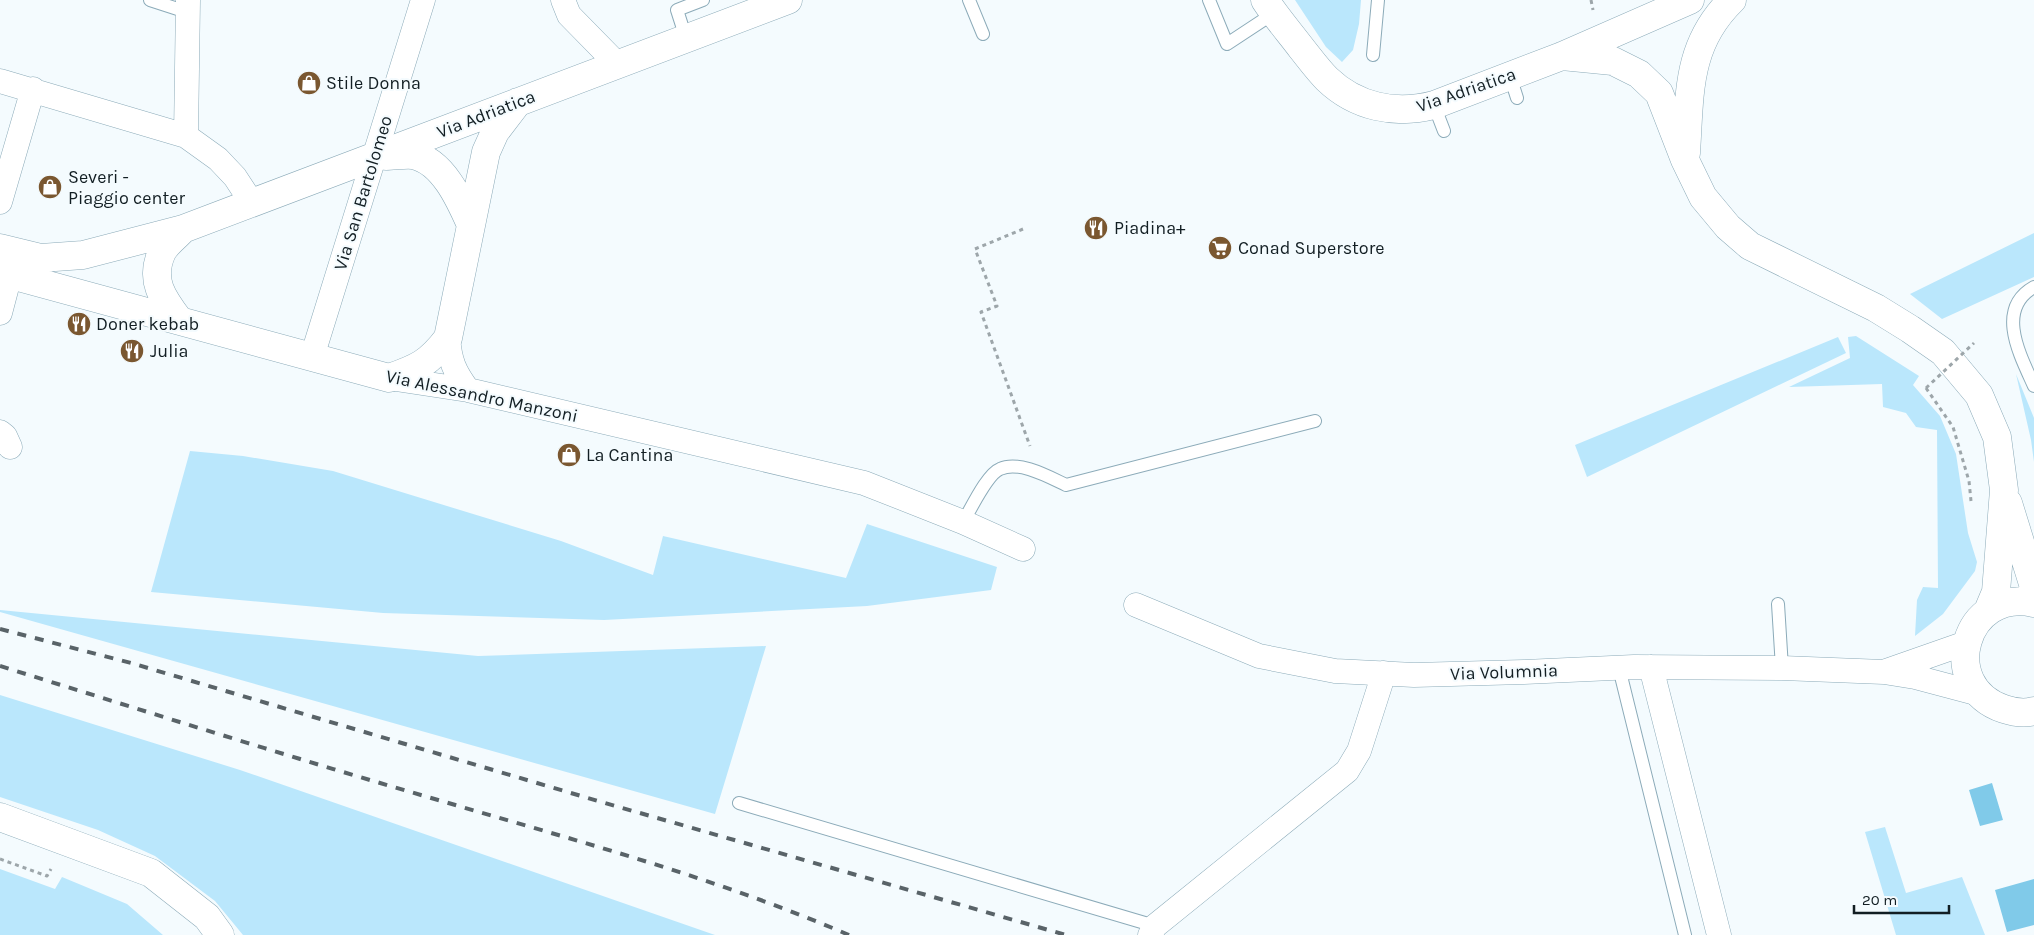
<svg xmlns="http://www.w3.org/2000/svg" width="2034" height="935" viewBox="0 0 2034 935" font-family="Karla,sans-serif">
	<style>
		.green { fill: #bae7fc }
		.water { fill: #80cae9 }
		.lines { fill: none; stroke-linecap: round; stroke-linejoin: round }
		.service-casing { stroke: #8cabb9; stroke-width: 14 }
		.minor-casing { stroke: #8cabb9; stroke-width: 25 }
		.tertiary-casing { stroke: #8cabb9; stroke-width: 29 }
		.secondary-casing { stroke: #8cabb9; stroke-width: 29 }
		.path { stroke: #9da6aa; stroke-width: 3; stroke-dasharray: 4 4; stroke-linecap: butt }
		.service { stroke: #fff; stroke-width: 12 }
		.minor { stroke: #fff; stroke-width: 24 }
		.tertiary { stroke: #fff; stroke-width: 28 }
		.secondary { stroke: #fff; stroke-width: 28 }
		.rail { stroke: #596368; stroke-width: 4; stroke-dasharray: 9 9; stroke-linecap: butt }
		.path-bridge { stroke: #9da6aa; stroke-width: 3; stroke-dasharray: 4 4; stroke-linecap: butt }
		.labels { text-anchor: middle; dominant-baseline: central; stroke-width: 4; stroke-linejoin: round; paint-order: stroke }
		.poi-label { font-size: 18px; fill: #121e23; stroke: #f4fbfe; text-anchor: start }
		.street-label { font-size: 18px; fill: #121e23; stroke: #f4fbfe }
	</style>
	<rect width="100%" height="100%" fill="#f4fbfe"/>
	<path class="green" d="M1295,0H1361L1359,24L1353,50L1342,62L1326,47Z
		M2034,233V277L1942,319L1910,294Z
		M1856,336L1919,376L1913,385L1940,416L1956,454L1968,533L1977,562L1975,571L1943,614L1915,636L1917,600L1923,587L1938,588L1937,430L1916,427L1906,413L1883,407L1882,384L1789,387L1850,358L1848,337Z
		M1838,337L1846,353L1587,477L1575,445Z
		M2016,374L2034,418V462L2031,440Z
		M190,451L243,456L333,471L561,541L653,575L663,536L846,578L867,524L997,567L991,590L867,606L604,620L383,613L151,592Z
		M0,610L478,656L766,646L715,814L0,612Z
		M0,695L240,770L715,935H243L215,901L155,856L98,830L0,797Z
		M1885,827L1906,893L1962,877L1985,935H1896L1865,832Z
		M0,869L55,889L62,877L127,904L163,935H0Z"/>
	<path class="water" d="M1992,783L2003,820L1980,826L1969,790Z
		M2034,879V925L2007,932L1995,890Z"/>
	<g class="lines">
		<g class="service-casing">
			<path id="service" d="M150,0L187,12
				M969,0L983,34
				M1209,0L1227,44L1274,13
				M686,38L677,10L703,0
				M1373,55L1378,0
				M1510,76L1517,98
				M1434,105L1444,131
				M2034,287C1995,309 2020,355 2034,386
				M963,522C971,509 987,474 1000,469C1019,460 1049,477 1066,485L1315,421
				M1778,604L1782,668
				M1619,668L1685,935
				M739,803L1155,926"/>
		</g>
		<g class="minor-casing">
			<path id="minor" d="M188,0L186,136L218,159L235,177L252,203
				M563,0L569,15L618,65
				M0,81L186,136
				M0,202L33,89
				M0,313L10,275
				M448,338C450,361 454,371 468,390
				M312,357L423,0
				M389,378L468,390L864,483L963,522L1023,549
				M0,432L5,436L10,447
				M1136,605L1259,656L1335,671L1414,675L1524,672L1634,667L1782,668L1884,672L1915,677L1979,694
				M1651,667L1719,935
				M1886,671L1966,643
				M1150,935L1155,926L1347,771L1359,751L1384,673"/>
		</g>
		<g class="tertiary-casing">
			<path id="tertiary" d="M0,817L151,873L207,917L220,935"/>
		</g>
		<g class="secondary-casing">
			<path id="secondary" d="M1265,0C1276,17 1290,33 1302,49C1310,59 1318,70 1327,79C1356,107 1395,115 1434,105L1562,56L1690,0
				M1562,56L1613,61L1639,74L1659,93L1685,160L1703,197L1728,227L1750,246L1876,308L1910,329L1943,352L1979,395L1997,437L2004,490L1996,592L1988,611
				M1686,153C1690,94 1686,45 1732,0
				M386,156C394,156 405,154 413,155C443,161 460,200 471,225
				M0,248L41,258L83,255L183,229L788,0
				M0,272L389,378C418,368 429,363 448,338L486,152L495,132L518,102
				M179,320C163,299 149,280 162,252C166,244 177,236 183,229
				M2008,503L2034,587
				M2034,603C1965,587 1936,686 2004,709C2013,712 2024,714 2034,711"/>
		</g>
		<path class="path" d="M1591,0L1593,10
			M1023,229L975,249L997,306L981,312L1030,446
			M1926,388L1953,427L1969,481L1971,501
			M0,859L47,876L51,869"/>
		<use href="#service" class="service"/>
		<use href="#minor" class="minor"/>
		<use href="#tertiary" class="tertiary"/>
		<use href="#secondary" class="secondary"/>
		<path class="rail" d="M0,629L131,663L598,801L1066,935
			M0,666C148,712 296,759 445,802C581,842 719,879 849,935"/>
		<path class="path-bridge" d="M1926,388L1974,343"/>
	</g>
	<defs>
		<g id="shop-disc" transform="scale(1.25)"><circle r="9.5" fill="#7a5730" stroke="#f4fbfe"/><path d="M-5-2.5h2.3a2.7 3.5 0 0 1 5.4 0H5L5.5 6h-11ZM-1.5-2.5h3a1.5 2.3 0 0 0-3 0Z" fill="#fff"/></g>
		<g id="restaurant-disc" transform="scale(1.25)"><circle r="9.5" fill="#7a5730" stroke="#f4fbfe"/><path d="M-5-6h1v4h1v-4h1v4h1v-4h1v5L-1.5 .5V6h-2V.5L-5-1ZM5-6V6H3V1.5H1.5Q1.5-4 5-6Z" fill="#fff"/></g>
		<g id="supermarket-disc" transform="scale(1.25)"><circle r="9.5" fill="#7a5730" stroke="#f4fbfe"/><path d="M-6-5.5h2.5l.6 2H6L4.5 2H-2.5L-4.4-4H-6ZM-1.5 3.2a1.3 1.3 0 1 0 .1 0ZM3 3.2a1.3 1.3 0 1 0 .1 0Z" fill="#fff"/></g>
	</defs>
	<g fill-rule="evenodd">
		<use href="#shop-disc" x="309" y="83"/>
		<use href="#shop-disc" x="50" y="187"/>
		<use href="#restaurant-disc" x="1096" y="228"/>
		<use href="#supermarket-disc" x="1220" y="248"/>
		<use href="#restaurant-disc" x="79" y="324"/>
		<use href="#restaurant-disc" x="132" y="351"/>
		<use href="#shop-disc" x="569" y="455"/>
	</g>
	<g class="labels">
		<g class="poi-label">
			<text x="326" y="83">Stile Donna</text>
			<text x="68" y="177">Severi -<tspan x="68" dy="21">Piaggio center</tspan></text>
			<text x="1114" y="228">Piadina+</text>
			<text x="1238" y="248">Conad Superstore</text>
			<text x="96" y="324">Doner kebab</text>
			<text x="150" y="351">Julia</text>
			<text x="586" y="455">La Cantina</text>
		</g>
		<g class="street-label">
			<text transform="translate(1466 90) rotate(-19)">Via Adriatica</text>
			<text transform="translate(486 114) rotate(-21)">Via Adriatica</text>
			<text transform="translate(363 193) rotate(-73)">Via San Bartolomeo</text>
			<text transform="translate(482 396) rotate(12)">Via Alessandro Manzoni</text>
			<text transform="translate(1504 672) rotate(-2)">Via Volumnia</text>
		</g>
	</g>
	<path d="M1854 905v8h95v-8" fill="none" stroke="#121e23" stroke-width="2.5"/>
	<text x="1862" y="905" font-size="15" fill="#121e23" stroke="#f4fbfe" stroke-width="4" paint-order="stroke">20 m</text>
</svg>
